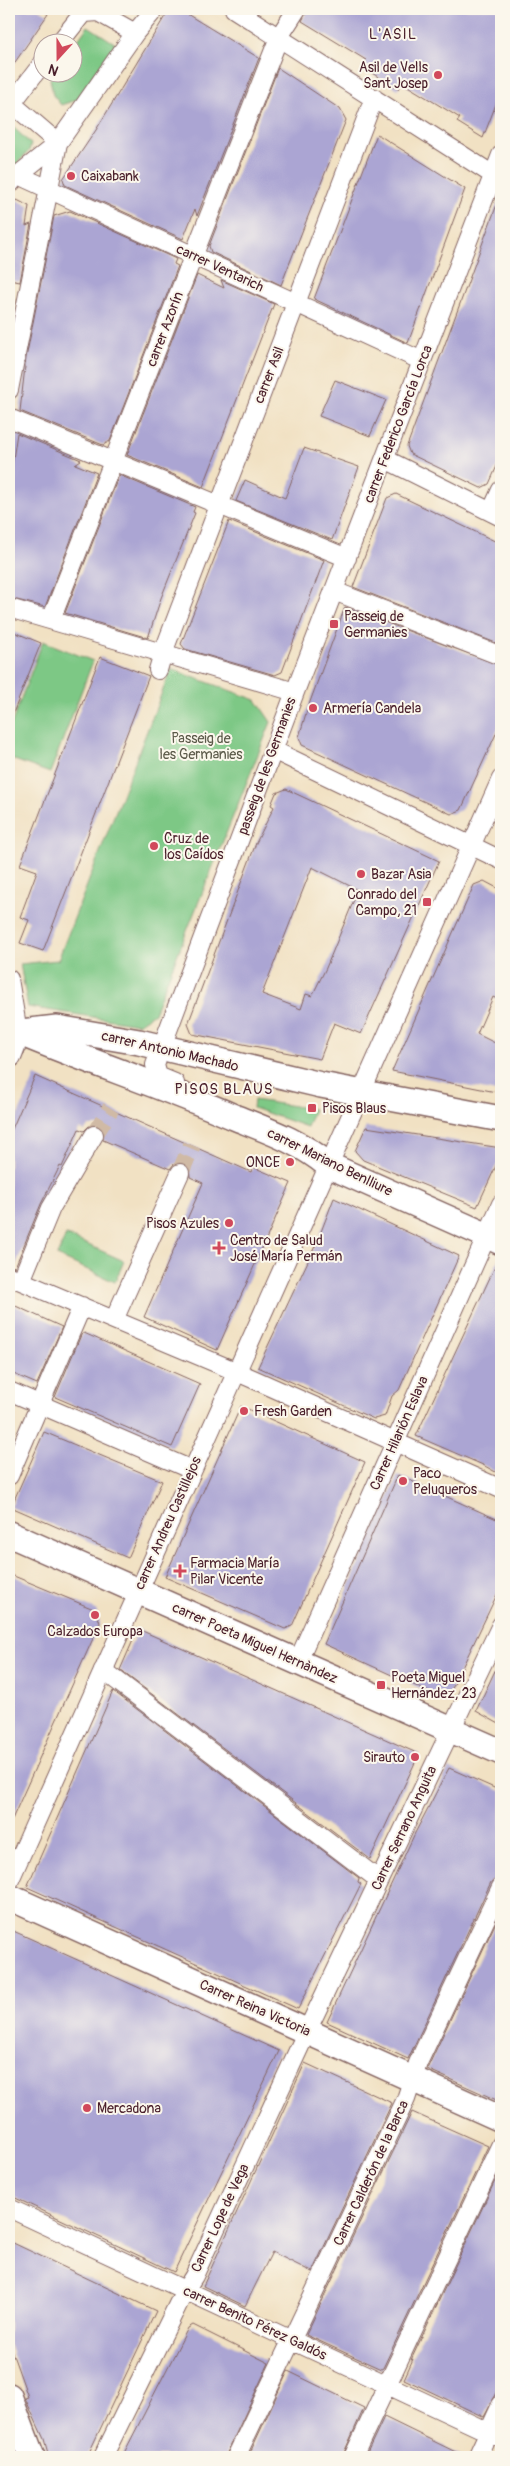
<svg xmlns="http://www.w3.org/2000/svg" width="510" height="2466" viewBox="0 0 510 2466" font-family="Pangolin,sans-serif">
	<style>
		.green { fill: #7dc885; stroke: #647458 }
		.building { fill: #aba5d3; fill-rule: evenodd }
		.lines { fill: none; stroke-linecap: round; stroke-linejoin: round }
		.street-tunnel { stroke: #d0baa5; stroke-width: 18; stroke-dasharray: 18 9; stroke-linecap: butt }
		.street-casing { stroke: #846360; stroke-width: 20 }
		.secondary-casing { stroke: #846360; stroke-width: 28 }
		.street { stroke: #fff; stroke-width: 18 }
		.secondary { stroke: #fff; stroke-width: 25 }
		.poi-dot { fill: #d1495b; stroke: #fbf7ec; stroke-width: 2 }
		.labels { text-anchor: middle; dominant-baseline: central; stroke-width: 4; stroke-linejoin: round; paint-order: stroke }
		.poi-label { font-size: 14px; fill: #4a1f2b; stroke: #fbf7ec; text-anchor: start }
		.street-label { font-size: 14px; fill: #4a1f2b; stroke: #fbf7ec }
		.park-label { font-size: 14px; fill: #5c5a4a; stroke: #fbf7ec }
		.neighbourhood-label { font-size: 15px; letter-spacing: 1px; fill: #4a1f2b; stroke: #fbf7ec }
	</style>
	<rect width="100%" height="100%" fill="#fbf7ec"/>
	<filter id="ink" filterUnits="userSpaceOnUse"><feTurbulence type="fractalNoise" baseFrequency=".02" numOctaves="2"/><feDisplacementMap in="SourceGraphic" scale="10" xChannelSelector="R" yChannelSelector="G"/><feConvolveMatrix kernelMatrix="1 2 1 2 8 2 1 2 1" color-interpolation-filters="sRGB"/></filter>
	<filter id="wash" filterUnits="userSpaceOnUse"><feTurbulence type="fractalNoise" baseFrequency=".0096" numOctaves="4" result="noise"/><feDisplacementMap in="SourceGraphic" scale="20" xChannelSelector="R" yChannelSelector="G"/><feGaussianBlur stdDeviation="1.12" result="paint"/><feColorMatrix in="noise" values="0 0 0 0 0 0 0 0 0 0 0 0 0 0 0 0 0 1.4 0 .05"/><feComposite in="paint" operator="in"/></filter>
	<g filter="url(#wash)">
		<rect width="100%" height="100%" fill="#f1e1c3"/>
		<path class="green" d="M88,26L116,44L79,99L61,105L53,95L50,79L54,73L72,72L73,47Z
			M14,128L31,144L29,151L9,172V129Z
			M43,641L93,661L50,773L9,758V730Z
			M171,669L256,700L271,722L154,1013L138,1024L28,1007L20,964L58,960Z
			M254,1100L314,1109L307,1127L253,1108Z
			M66,1235L124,1261L115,1282L57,1256Z"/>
		<g id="blocks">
			<path class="building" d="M9,9H39L48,14L9,71Z
				M308,9H501V91L483,138L457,122L460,118L401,82L398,89L362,67L366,60L302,21Z
				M182,11L259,58L197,216L195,209L183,239L65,185L63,179L96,130L167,13Z
				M278,68L340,109L346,120L281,285L211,252L209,246Z
				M377,134L465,189L408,343L314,299Z
				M499,199H501V457L489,484L481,488L410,454L407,446Z
				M17,200L29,206L26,226L31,224L20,282L9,280V209Z
				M70,211L176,259L174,264L178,266L110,441L103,445L20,411L26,358L54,216Z
				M197,275L224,288L221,280L274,304L203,487L127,455Z
				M335,380L386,400L370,436L319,416Z
				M17,433L81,460L75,464L97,473L45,607L9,598V486Z
				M304,448L359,467L332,540L236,501L245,480L285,498Z
				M119,475L195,507L193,512L195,513L161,598L148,638L65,613Z
				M396,494L501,544V645L353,587L387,498Z
				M229,521L324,560L282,672L275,675L185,649L181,644Z
				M345,607L501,666V723L461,810L451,814L302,745L299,737L307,710Z
				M9,630L41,643L10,721H9Z
				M100,657L149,676L43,951L20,943L29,920L20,917L37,871L20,865Z
				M286,789L439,861L361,1034L334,1023L320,1059L192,1034L188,1024L256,843L274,807L271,805L276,793ZM312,867L358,890L326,968L312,996L306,994L301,1009L262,994Z
				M484,881L501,890V1001L493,997L477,1034L501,1046V1093L392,1071L474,885Z
				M35,1076L251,1172L253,1167L291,1183L217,1350L144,1317L203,1183L190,1177L189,1167L184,1163L174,1164L170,1169L103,1140V1130L99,1126H89L84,1131L79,1129L62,1167L60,1166L41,1204L15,1267L9,1266V1136Z
				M366,1127L501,1148V1155L477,1207L363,1160L355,1151Z
				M334,1198L459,1256L399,1390L392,1396L385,1416L374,1419L258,1367L317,1242Z
				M500,1256H501V1475L483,1465L416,1436Z
				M9,1303L62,1327L37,1384L9,1372Z
				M84,1333L200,1384L172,1447L55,1397L81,1335Z
				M241,1406L365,1462L292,1626L285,1629L165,1577Z
				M44,1432L162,1481L128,1558L11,1507Z
				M398,1475L501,1521V1586L449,1695L442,1698L324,1644Z
				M9,1574L96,1610L100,1623L9,1826Z
				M138,1629L419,1754L370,1859L120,1670Z
				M501,1658V1725L476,1711Z
				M113,1691L359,1878L358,1882L361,1884L298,2009L27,1887Z
				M449,1768L501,1791V1877L491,1882L408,2059L327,2022L415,1833Z
				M501,1911V2102L427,2069Z
				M9,1929L279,2051L174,2272L9,2195Z
				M305,2063L392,2103L312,2272L272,2252L245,2306L203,2286Z
				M412,2112L488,2146L383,2368L381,2369L306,2335Z
				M501,2168V2385L484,2417L404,2379L413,2359L411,2360Z
				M9,2241L156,2311L87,2457H49L44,2439L25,2398L28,2397L9,2344Z
				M193,2325L269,2363L225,2457H122L188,2328Z
				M288,2371L364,2408L342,2457H248Z
				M384,2417L427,2438L466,2457H365Z"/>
		</g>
	</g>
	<g filter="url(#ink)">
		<use href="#blocks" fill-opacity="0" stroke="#846360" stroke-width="1"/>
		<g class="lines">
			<path class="street-tunnel" d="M94,1135L111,1108
				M180,1173L192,1145"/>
			<g class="street-casing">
				<path id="street" d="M234,9L501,180
					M60,42L83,13L98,12L135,33
					M9,101L58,143L9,390
					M9,107L42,64
					M18,175L422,361
					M9,185L18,175L58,143L135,33L155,9
					M9,418L347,558
					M385,459L501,517
					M491,512L501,490
					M334,591L501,656
					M9,608L295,692
					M51,620L279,37L297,9
					M158,670L163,653L374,98
					M273,750L501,860
					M9,979L18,1032
					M175,1083L158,1076L155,1065L295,692L501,155
					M9,1276L235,1371L501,1489
					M21,1281L51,1208L94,1135
					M114,1320L180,1173
					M9,1391L192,1470
					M9,1476L82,1306
					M297,1663L501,1204
					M103,1670L379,1880
					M9,1882L501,779
					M9,2208L501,2438
					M103,2457L185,2290L194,2276L307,2031L501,1625
					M236,2457L406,2099L418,2063L501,1887
					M353,2457L501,2144
					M477,2457L501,2405"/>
			</g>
			<g class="secondary-casing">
				<path id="secondary" d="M18,1032C89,1062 163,1086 234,1117C269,1131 299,1141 328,1165L501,1242
					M21,1032L57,1028L139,1042L321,1085L501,1119
					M9,1055L18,1032
					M9,1534L501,1752
					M9,1897L501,2119
					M9,2396L32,2457"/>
			</g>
			<use href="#street" class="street"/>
			<use href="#secondary" class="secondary"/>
		</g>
	</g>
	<g class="poi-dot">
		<circle cx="438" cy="75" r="5"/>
		<circle cx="71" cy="176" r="5"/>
		<rect x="329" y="619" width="10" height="10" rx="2.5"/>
		<circle cx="313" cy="708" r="5"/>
		<circle cx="154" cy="846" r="5"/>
		<circle cx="361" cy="874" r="5"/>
		<rect x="422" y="897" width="10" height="10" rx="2.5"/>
		<rect x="307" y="1103" width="10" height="10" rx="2.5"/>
		<circle cx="290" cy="1162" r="5"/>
		<circle cx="229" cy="1223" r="5"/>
		<path d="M216.5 1240.5h5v5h5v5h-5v5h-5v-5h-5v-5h5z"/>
		<circle cx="244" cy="1411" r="5"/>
		<circle cx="403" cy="1481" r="5"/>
		<path d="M177.5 1563.5h5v5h5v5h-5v5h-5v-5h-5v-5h5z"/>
		<circle cx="95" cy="1615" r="5"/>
		<rect x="376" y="1680" width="10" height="10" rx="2.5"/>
		<circle cx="415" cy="1757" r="5"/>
		<circle cx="87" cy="2108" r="5"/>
	</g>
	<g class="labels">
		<g class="poi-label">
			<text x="428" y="67" text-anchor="end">Asil de Vells<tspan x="428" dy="16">Sant Josep</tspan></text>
			<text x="81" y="176">Caixabank</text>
			<text x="344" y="616">Passeig de<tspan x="344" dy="16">Germanies</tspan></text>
			<text x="323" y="708">Armería Candela</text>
			<text x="164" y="838">Cruz de<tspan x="164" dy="16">los Caídos</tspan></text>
			<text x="371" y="874">Bazar Asia</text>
			<text x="417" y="894" text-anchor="end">Conrado del<tspan x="417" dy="16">Campo, 21</tspan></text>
			<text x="322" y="1108">Pisos Blaus</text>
			<text x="280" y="1162" text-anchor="end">ONCE</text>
			<text x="219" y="1223" text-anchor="end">Pisos Azules</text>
			<text x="230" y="1240">Centro de Salud<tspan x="230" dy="16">José María Permán</tspan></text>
			<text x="254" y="1411">Fresh Garden</text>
			<text x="413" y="1473">Paco<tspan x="413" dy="16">Peluqueros</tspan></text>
			<text x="190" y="1563">Farmacia María<tspan x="190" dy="16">Pilar Vicente</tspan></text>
			<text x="95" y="1631" text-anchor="middle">Calzados Europa</text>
			<text x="391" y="1677">Poeta Miguel<tspan x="391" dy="16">Hernández, 23</tspan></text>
			<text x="405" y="1757" text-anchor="end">Sirauto</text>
			<text x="97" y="2108">Mercadona</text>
		</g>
		<g class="street-label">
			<text transform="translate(220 268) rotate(25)">carrer Ventarich</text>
			<text transform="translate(165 329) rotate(-69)">carrer Azorín</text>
			<text transform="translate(269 375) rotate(-69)">carrer Asil</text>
			<text transform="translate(398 424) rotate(-69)">carrer Federico García Lorca</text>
			<text transform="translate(267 766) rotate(-70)">passeig de les Germanies</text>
			<text transform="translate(170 1051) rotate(13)">carrer Antonio Machado</text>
			<text transform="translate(330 1162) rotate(26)">carrer Mariano Benlliure</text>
			<text transform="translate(399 1433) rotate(-66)">Carrer Hilarión Eslava</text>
			<text transform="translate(168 1523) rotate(-66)">carrer Andreu Castillejos</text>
			<text transform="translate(255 1643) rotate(24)">carrer Poeta Miguel Hernàndez</text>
			<text transform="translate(404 1828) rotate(-65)">Carrer Serrano Anguita</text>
			<text transform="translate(255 2008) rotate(24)">Carrer Reina Victoria</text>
			<text transform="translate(371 2173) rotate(-65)">Carrer Calderón de la Barca</text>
			<text transform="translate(220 2218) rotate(-65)">Carrer Lope de Vega</text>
			<text transform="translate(255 2323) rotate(25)">carrer Benito Pérez Galdós</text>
		</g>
		<g class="park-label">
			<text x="201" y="738">Passeig de<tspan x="201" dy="16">les Germanies</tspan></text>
		</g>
		<g class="neighbourhood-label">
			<text x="393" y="34">L'ASIL</text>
			<text x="224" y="1089">PISOS BLAUS</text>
		</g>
	</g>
	<rect width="510" height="2466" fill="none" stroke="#fbf7ec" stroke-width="30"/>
	<g transform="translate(58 58) rotate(201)"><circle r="24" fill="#fbf7ec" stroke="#b4a19f"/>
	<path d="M0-4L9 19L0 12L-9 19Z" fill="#d1495b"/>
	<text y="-8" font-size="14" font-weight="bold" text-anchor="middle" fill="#4a1f2b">N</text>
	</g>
</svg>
